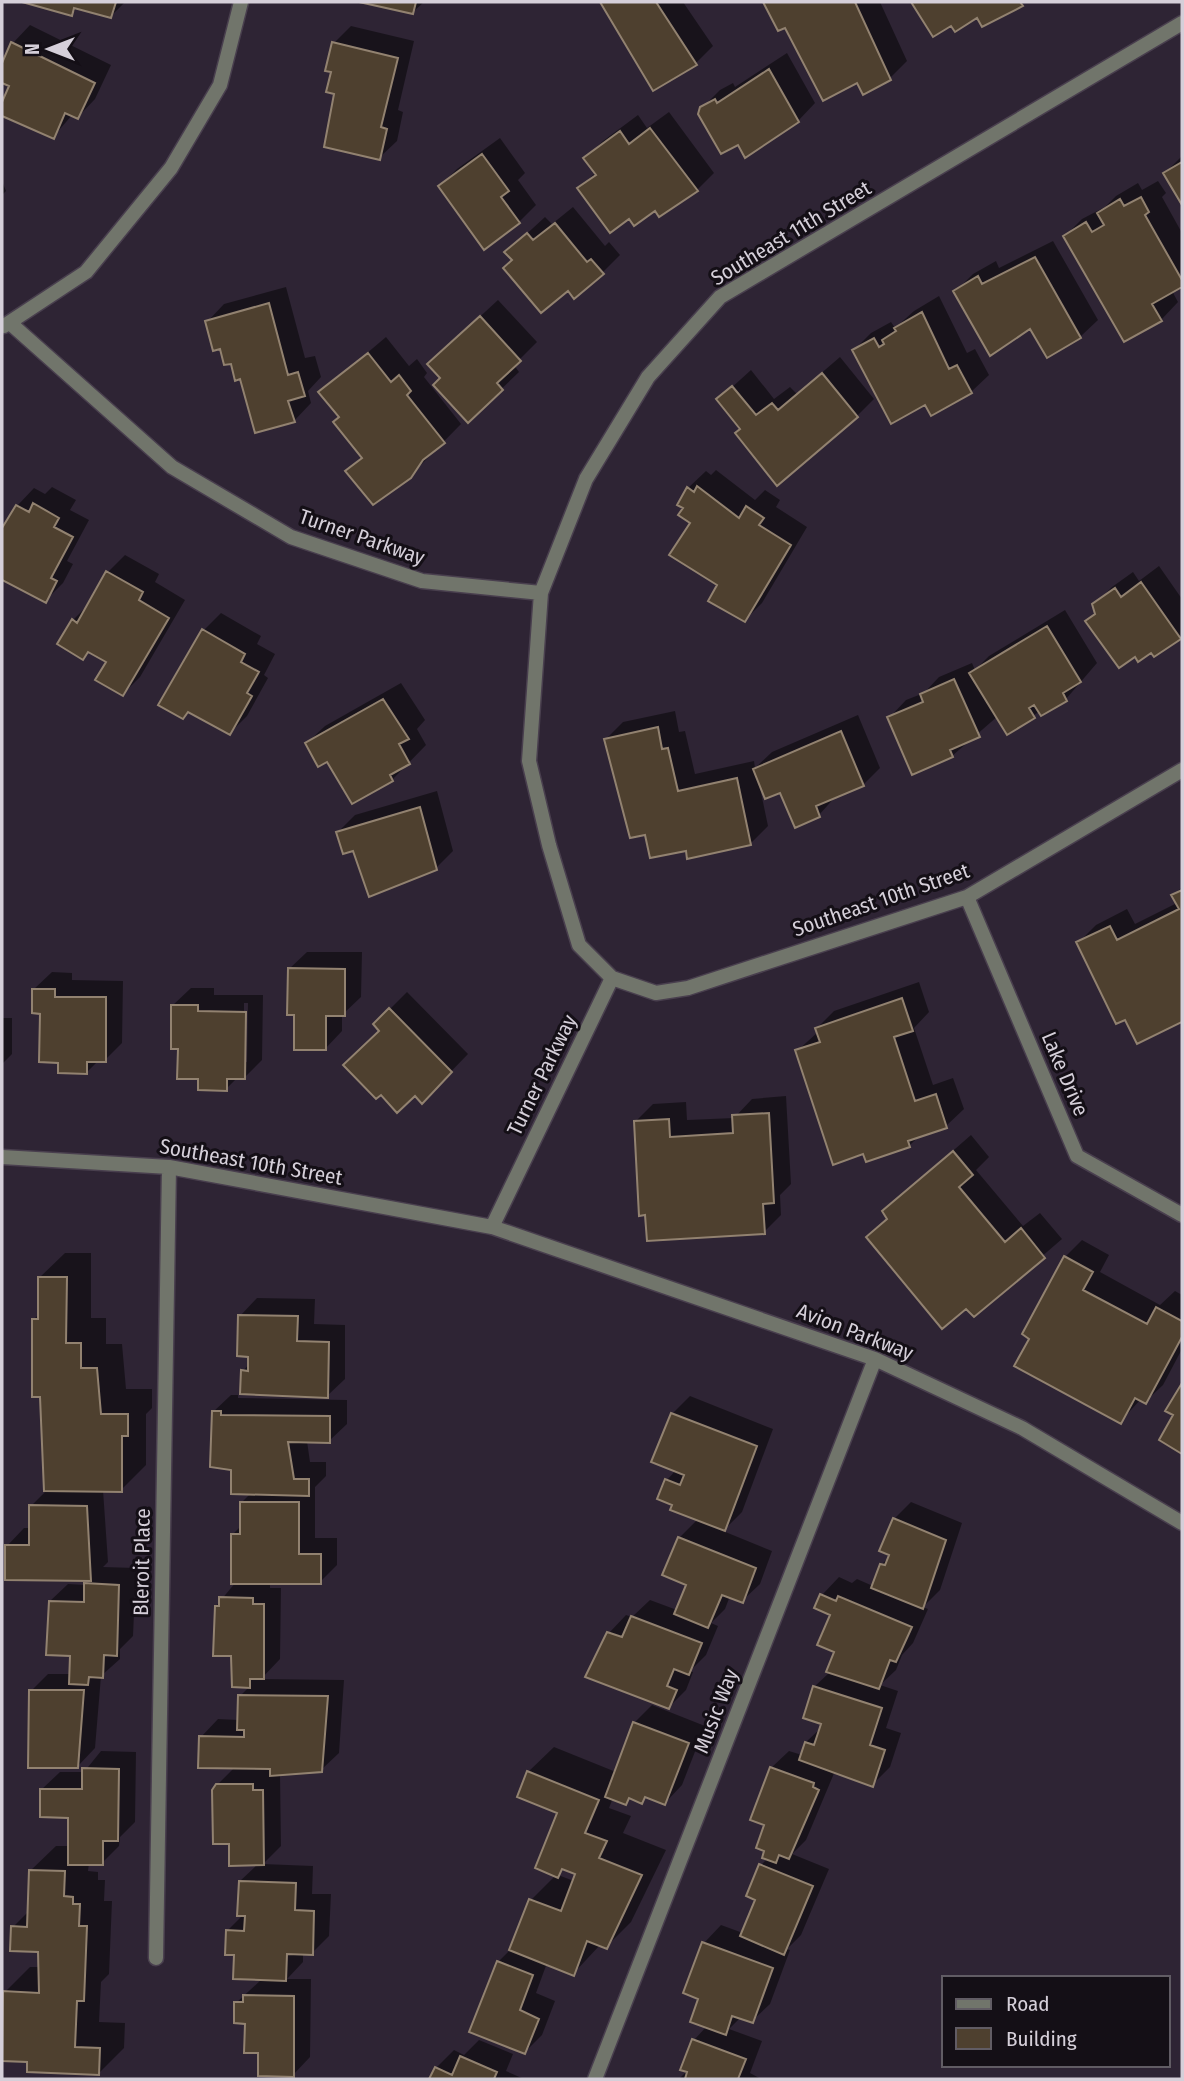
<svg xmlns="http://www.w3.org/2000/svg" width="1184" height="2081" viewBox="0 0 1184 2081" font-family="'Fira Sans Condensed',sans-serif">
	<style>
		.shadow { fill: #0007; fill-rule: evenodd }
		.building { fill: #4e402f; stroke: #928270; stroke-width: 2 }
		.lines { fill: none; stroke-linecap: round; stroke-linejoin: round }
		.minor-casing { stroke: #493f4e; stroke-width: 17 }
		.minor { stroke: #71756b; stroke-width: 14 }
		.labels { text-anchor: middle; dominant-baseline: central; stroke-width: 6; stroke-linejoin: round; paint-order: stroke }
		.street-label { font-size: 21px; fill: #d5cfd9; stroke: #140f16 }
	</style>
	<rect width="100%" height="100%" fill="#2e2434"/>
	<path class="shadow" d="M28,2H125L111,16L78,7L71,14Z
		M367,2H424L413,12Z
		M602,2H683L713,46L695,64L654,89Z
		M765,2H880L907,61L890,78L858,81L786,26L779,29Z
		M913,2H1024L983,25L977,16L952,24L933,35Z
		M30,25L111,65L95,99L78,117L73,114L53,137L2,114L11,85L2,81V67L13,43Z
		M351,26L414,41L398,110L403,112L397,141L379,158L337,93L334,43Z
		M787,53L815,103L798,121L738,142L702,108L720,90L733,83L735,87Z
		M669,112L714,173L697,190L629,217L580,188L596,172L585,158L603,141L638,115L647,128Z
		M500,138L525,173L518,180L536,205L519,222L440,186L457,169Z
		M1182,156V201L1165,173Z
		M2,181L6,191L2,195Z
		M1158,181L1166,193L1162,197L1182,233V285L1172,291L1178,302L1161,320L1065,236L1082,219L1105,207L1116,196L1138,183L1142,190Z
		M573,207L605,246L609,242L620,255L602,273L568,288L513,260L507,252L545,217L552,224Z
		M1053,241L1098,320L1080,337L1031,327L955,292L973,274L996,261L999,268Z
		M286,287L305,358L315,356L321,377L308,391L311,403L294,421L241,377L207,322L224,304Z
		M939,296L967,353L975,349L989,375L971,392L925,403L854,350L871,333L891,322L895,328L914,311Z
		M498,300L537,342L514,365L519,372L468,421L442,378L447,347Z
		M386,337L409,366L417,359L427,373L424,377L461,424L409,477L347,471L362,456L341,417L321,392Z
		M840,357L874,399L857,416L742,428L719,399L751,370L774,399L790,387L797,394Z
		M716,470L755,500L765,490L780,500L776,507L807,527L762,603L745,620L719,584L685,508L688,488L706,471L711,475Z
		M52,487L76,500L70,510L89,520L67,561L73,564L63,583L45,601L2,578V531L17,506L34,488L45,494Z
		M125,555L159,574L155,582L185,600L140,677L123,694L108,662L90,651L83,658L60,644L73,620L90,603L108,572Z
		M1159,566L1182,599V635L1180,637L1152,650L1087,622L1096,612L1094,605L1112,587L1133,572L1139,581Z
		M1065,610L1097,663L1066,699L1042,714L1040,711L1008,733L998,716L952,756L889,718L906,700L924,693L939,677L972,663L975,670L989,656Z
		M221,613L261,636L257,644L275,654L264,675L268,678L247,716L230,733L189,710L204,630Z
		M401,683L425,720L417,729L426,745L392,780L328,759L307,743L325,726Z
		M675,711L679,732L685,731L695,774L754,761L755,768L772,752L858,715L880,768L863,785L836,796L819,815L781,790L759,783L768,826L751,843L687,849L647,833L606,739L623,722Z
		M437,791L453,851L436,868L354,849L338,832L355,815Z
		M1182,887V1020L1138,1042L1078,943L1096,925L1127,909L1135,924L1177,903L1173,896Z
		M307,952H362L361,997L342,1015V1031L325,1049L295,1013L289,969Z
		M52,972L72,973V980L123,981L122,1043L105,1060H99L87,1072L60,1061L42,1012L34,989Z
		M919,982L929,1012L914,1028L933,1085L953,1078L964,1109L946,1126L920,1135L909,1146L797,1051L818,1032L817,1028L834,1011Z
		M191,988H214V995H263L262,1060L245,1077H238L226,1089L199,1078L180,1047L173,1005ZM244,1003H248L247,1062H244Z
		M407,992L468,1054L439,1084L415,1094L375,1024Z
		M2,1018H12V1054L2,1064Z
		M786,1096L791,1184L780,1195L781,1215L764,1232L635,1122L653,1104L686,1102L687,1120L734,1118L752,1099Z
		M971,1135L989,1157L976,1170L1023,1226L1040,1213L1062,1239L974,1315L884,1211Z
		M1082,1240L1109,1255L1100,1272L1160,1305L1175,1291L1182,1295V1349L1163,1385L1145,1402L1141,1399L1120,1422L1032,1338L1065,1257Z
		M65,1253H91V1318H106V1344H122L126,1389H152V1408L146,1414V1465L121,1490H103L108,1562L103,1567L136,1568L133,1636L120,1649V1659L101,1676L95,1748L78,1766L31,1691L48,1674H71L72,1655L50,1601L68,1584L86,1585L91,1579L7,1578V1546L24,1528H31V1506L46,1491L34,1319L39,1314V1278Z
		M257,1298L315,1299L314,1324L345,1325V1379L327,1396L243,1371L250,1363L240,1316Z
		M231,1395H238V1398L347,1400V1424L329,1441H307L310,1462H326V1476L315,1487V1538H337V1565L320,1582H270V1588H281L280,1659L261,1679L344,1680L339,1753L321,1770L280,1773L281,1846L263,1864L313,1866L312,1894H331L329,1936L312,1953H303V1962L287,1979H311L310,2057L293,2075L260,2051L236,2003L262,1979L235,1954L227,1931L244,1914L240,1881L258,1864L231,1842L217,1785L236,1766L201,1737L218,1719L239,1720L240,1696L250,1686L232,1655L216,1606L236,1582L232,1535L242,1525V1502L251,1493L233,1468L213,1412Z
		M690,1396L773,1429L742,1512L723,1531L772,1551L760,1584L742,1601L730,1596L725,1609L711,1623L718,1626L706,1655L690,1671L693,1672L686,1690L669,1707L587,1676L609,1633L626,1615L632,1617L650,1600L677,1610L689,1584L679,1538L698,1519L675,1504L667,1480L676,1470L672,1414Z
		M911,1502L962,1523L940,1590L923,1607L928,1609L913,1643L902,1655L896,1670L880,1685L898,1691L886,1728L901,1733L890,1767L872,1785L835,1771L806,1840L792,1854L829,1869L801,1935L787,1949L790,1950L770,2004L752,2021L741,2017L729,2029L762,2041L750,2073L761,2079H679L687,2071L694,2040L707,2026L700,1998L704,1943L721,1925L743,1933L757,1899L761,1865L768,1858L766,1824L771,1768L789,1751L802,1755L806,1742L822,1727L814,1687L830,1672L836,1651L833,1614L822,1595L839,1577L852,1583L857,1579L873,1586L882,1564L892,1554L894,1519Z
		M652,1705L705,1726L682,1785L665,1803L648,1796L642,1802L631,1797L625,1803L613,1798L609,1808L631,1816L623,1833L666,1850L631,1922L606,1947L600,1945L573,1974L547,1963L536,1993L555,2001L542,2035L525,2052L498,1962L510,1950L531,1900L556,1875L559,1812L528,1772L554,1747L616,1772L634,1723ZM565,1868L577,1873L574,1881L558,1875Z
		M101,1751L136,1752L135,1822L120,1837L119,1846L102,1863H89L88,1871L98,1872V1880H105L104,1901H112L109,1974L101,1982L99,2022L125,2023L124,2048L98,2074L28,2060L5,1992L30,1967H40L39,1950L13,1927L29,1911L30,1871L56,1846H70V1816L42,1789L60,1772H84Z
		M479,2040L513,2054L506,2071L524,2079H431L436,2068L454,2050L464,2055Z"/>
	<path class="building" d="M22,2H116L111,18L74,8L72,16Z
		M359,2H416L413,14Z
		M600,2H656L697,65L653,91Z
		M763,2H855L891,80L863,95L857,83L823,101L785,28L778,31Z
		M911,2H1020L1023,6L982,27L977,18L955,32L951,26L933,37Z
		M11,42L95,83L78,119L65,113L54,139L2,116V102L9,86L2,83V63Z
		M332,42L398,58L381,127L387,129L380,160L324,147L334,94L326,92L331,72L325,71Z
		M769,69L799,122L745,158L738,145L721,154L698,114L700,107L715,99L717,103Z
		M650,128L698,191L659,217L655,211L634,226L629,219L610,233L577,188L596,175L583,158L620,131L629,144Z
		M482,154L509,191L501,197L520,223L484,250L438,186Z
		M1182,162V205L1163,173Z
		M1141,197L1149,212L1145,215L1182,280V287L1152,304L1162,321L1124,342L1063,236L1086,222L1092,232L1104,225L1097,213L1120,199L1124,206Z
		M555,223L587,262L591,259L604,274L574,299L568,291L541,313L503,268L512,260L504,252L527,233L533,240Z
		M1035,257L1081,338L1047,358L1030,329L990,356L953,291L978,276L982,284Z
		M269,303L288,375L298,372L305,396L288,401L295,422L255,433L240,379L235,381L231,364L224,365L220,349L213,351L205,321Z
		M922,312L949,369L957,365L972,393L931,416L925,405L891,424L852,350L874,338L879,347L884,344L882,340L896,331L894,328Z
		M480,316L521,361L497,383L503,390L468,423L433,385L440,378L427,364Z
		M368,353L391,382L399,375L411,391L407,395L445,443L423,460L411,478L373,505L345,471L362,458L333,422L339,417L318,392Z
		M822,373L858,417L777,486L735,433L740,429L716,399L732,386L756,415L772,403L778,410Z
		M697,486L739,518L746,506L764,518L759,525L791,545L745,622L708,601L717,585L669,555L690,523L678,515L683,508L677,505L687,487L694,492Z
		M33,503L59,518L54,527L73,537L51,578L57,581L46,603L2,580V528L16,505L29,512Z
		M106,571L143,592L139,600L169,618L123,696L95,680L106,662L88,652L83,660L57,644L72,619L77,623Z
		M1141,582L1181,639L1154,657L1151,653L1138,662L1135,657L1119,668L1085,621L1095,614L1092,604L1115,588L1121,597Z
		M1047,626L1081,682L1063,693L1067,701L1041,716L1034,705L1029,708L1035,718L1007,735L969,673Z
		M202,629L245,654L241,662L259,672L247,693L252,696L230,735L188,712L183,719L158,705Z
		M954,679L980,737L950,750L953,757L912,775L887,717L923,702L920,694Z
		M383,699L409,739L399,744L410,764L390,775L393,781L352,804L327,762L318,767L305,743Z
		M658,727L662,749L668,748L678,791L737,778L751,845L687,859L686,851L650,858L645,835L630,838L604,739Z
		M841,731L864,786L816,806L820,817L795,828L780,793L765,799L753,769Z
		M420,807L437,870L369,897L353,851L343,854L336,832Z
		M1182,890V1022L1137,1044L1125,1020L1116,1024L1076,942L1110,926L1117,940L1179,909L1171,895Z
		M288,968L345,969V1016H326V1050H294V1015H287Z
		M32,989H55V997H106V1062H87V1074L58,1073V1063L39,1062L40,1014L32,1013Z
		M902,998L913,1031L894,1037L915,1101L936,1094L947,1128L908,1141L910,1147L866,1162L863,1154L833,1165L795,1050L820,1042L815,1028Z
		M171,1005H198V1011L246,1012L245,1079H227V1091L198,1090V1079H177L178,1049H171Z
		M389,1008L452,1072L422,1104L415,1096L397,1113L381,1095L376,1099L343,1065L379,1031L373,1024Z
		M769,1113L774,1203L763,1204L765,1234L647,1241L645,1215L639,1216L634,1121L669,1119L670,1137L733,1133L732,1115Z
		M953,1151L973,1175L959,1187L1005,1242L1021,1228L1045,1258L974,1317L966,1309L942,1329L866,1237L887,1219L882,1211Z
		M1064,1256L1093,1272L1083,1290L1147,1324L1156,1307L1182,1321V1337L1146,1404L1135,1398L1121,1424L1014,1366L1029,1339L1022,1334Z
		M38,1277H67L66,1343H81V1368H97L101,1414H128V1436H122V1492L44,1491L40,1397H32V1319H38Z
		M238,1315L298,1316L297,1341L329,1342L328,1398L240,1394L241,1370L248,1371V1357L237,1356Z
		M1182,1383V1454L1159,1440L1173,1415L1165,1411Z
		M212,1411H221V1415L330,1416V1443L288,1442L294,1479H309V1496L231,1494V1470L210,1467Z
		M671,1413L757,1446L725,1531L670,1510L672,1505L657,1499L665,1479L680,1485L684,1475L651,1462Z
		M240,1502H299V1554H321V1584H231V1534H240Z
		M29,1505L87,1506L91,1581L5,1580V1545H29Z
		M893,1518L946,1540L923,1609L871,1588L880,1564L885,1565L889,1555L879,1551Z
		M678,1537L756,1568L743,1603L722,1595L708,1628L674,1614L686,1585L662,1575Z
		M84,1583L119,1585L117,1656L104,1655L103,1678L89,1677L88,1685L69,1684L70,1656L46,1655L49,1601L84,1602Z
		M820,1594L836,1601L838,1596L912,1627L896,1662L890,1660L879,1689L826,1672L834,1652L817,1645L830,1615L814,1608Z
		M219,1597L253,1598V1604H264V1679H250V1688L232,1687L231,1656H213L215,1606H219Z
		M631,1616L702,1643L689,1675L674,1669L667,1686L677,1690L669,1709L585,1677L607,1632L622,1637Z
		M813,1686L882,1708L870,1745L885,1750L873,1787L799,1760L805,1742L814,1745L821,1724L803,1718Z
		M29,1690H84L78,1768H28Z
		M238,1695L328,1696L322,1772L270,1776V1769L198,1768L199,1736L244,1737V1730H237Z
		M633,1722L689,1743L665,1805L645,1797L642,1804L629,1798L626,1805L605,1797Z
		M770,1767L814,1783L813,1787L819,1790L789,1859L779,1855L776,1863L762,1858L764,1851L756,1848L764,1825L750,1820Z
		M82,1768L119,1769L118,1841H103V1865H68V1818L40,1817V1789H82Z
		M527,1771L599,1800L585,1833L607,1841L599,1858L642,1875L607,1949L587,1941L574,1976L509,1950L529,1899L561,1911L575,1874L562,1869L558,1878L535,1868L557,1813L517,1797Z
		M216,1784H253V1790H263L264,1865L229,1866V1844H213L212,1790Z
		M759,1864L813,1886L784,1955L740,1936L755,1900L746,1896Z
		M29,1870L65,1871L64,1896L73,1897V1904H80L79,1926H87L84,2001H77L75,2047L100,2048L99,2075L27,2072V2062L2,2061L3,1991L39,1993L38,1952L10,1951L11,1926L27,1927Z
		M239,1881L296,1883L295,1910L314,1911L313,1955L287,1954L286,1981L233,1979L234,1955H225L226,1930L244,1931L245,1916H237Z
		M702,1942L773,1968L753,2023L732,2016L726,2035L690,2022L698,1999L683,1993Z
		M497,1961L533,1975L520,2010L539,2019L525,2054L469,2032Z
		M243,1995L294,1996V2077L258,2076V2053H244L245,2024L234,2023V2002H243Z
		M692,2039L746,2059L738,2079H685L687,2072L680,2070Z
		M460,2056L497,2072L494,2079H429L435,2067L452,2075Z"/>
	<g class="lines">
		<g class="minor-casing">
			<path id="minor" d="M1182,23L720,297L648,377L586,479L541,593L529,761L549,845L579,945L612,978L656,993L688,988L967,897L1182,770
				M10,323L172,467L291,537L422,581L541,593
				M4,326L86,272L171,168L220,85L241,2
				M967,897L1077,1156L1182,1215
				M2,1157L169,1167L492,1227L875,1359L1022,1428L1182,1523
				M492,1227L612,978
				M156,1958L169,1167
				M595,2079L875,1359"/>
		</g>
		<use href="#minor" class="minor"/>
	</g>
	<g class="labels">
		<g class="street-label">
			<text transform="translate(791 233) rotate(-31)">Southeast 11th Street</text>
			<text transform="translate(362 537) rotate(19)">Turner Parkway</text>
			<text transform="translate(881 900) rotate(-19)">Southeast 10th Street</text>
			<text transform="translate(1065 1074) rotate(67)">Lake Drive</text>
			<text transform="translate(542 1075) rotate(-64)">Turner Parkway</text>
			<text transform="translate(251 1162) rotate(10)">Southeast 10th Street</text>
			<text transform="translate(855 1332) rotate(21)">Avion Parkway</text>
			<text transform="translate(142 1562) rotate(-89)">Bleroit Place</text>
			<text transform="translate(716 1711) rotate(-69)">Music Way</text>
		</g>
	</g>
	<rect width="1184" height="2081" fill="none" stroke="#d5cfd9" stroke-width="7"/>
	<rect x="942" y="1976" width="228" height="91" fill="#140f16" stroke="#615c64" stroke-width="2"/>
	<rect x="956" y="1999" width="35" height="10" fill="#71756b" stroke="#615c64" stroke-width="2"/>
	<text x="1006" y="2011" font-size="21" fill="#d5cfd9">Road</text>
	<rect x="956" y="2028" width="35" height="21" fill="#4e402f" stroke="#615c64" stroke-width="2"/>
	<text x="1006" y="2046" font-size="21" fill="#d5cfd9">Building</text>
	<g transform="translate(49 49) rotate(270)" stroke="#140f16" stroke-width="5" paint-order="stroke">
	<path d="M0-5L12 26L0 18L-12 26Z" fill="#d5cfd9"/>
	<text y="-10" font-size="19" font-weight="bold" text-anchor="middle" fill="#d5cfd9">N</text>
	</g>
</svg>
